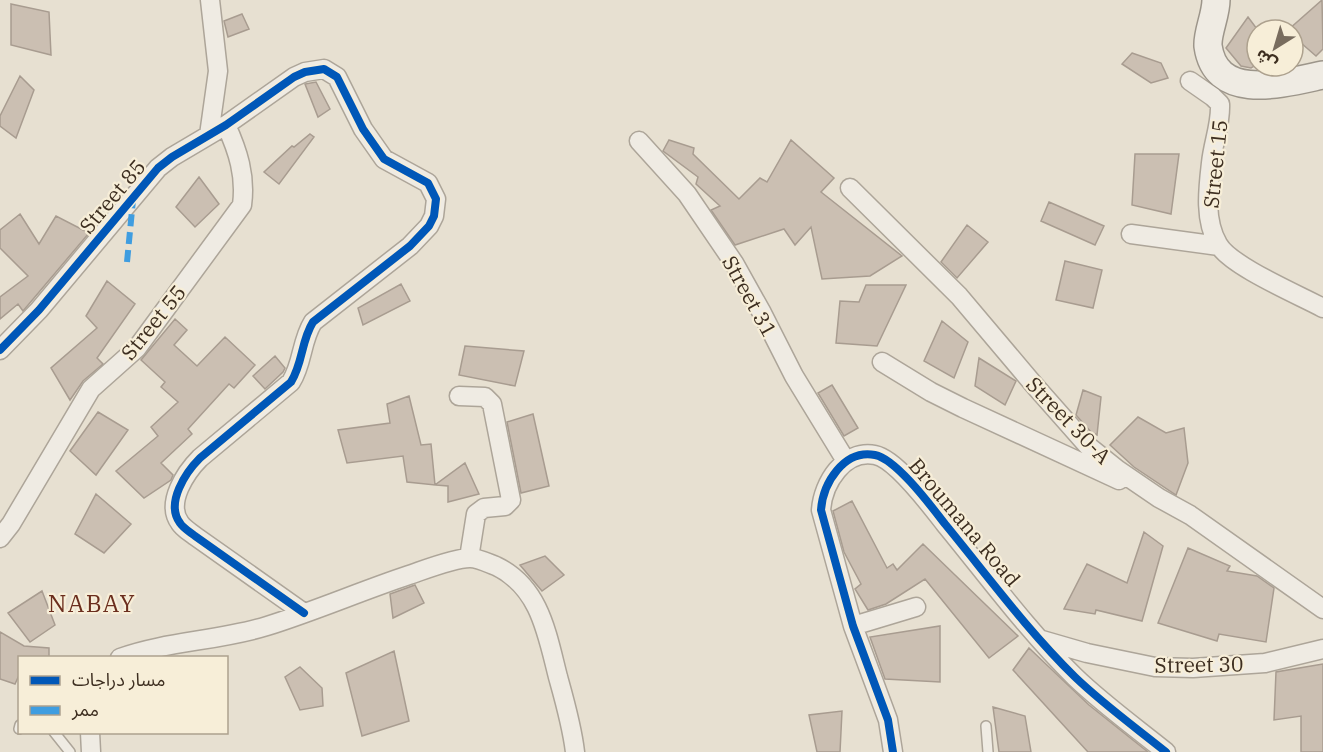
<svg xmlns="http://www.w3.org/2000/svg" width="1323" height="752" viewBox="0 0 1323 752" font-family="'IBM Plex Serif','Noto Sans Arabic',serif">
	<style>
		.building { fill: #cbbfb2; stroke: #a89c90; stroke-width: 1.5 }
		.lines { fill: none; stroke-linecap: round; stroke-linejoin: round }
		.lane-casing { stroke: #ada599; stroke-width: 12 }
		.street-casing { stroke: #ada599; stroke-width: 21 }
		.secondary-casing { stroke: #9c958a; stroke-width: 30 }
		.lane { stroke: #efebe3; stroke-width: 9 }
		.street { stroke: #efebe3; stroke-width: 18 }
		.secondary { stroke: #efebe3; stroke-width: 27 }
		.quiet { stroke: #3f9de0; stroke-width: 6; stroke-dasharray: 12 6; stroke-linecap: butt }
		.cycleway-casing { stroke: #f7eed8; stroke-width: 11 }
		.cycleway { stroke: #0057b8; stroke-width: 8 }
		.labels { text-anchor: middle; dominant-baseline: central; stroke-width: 4.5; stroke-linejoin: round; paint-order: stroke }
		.street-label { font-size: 21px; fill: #3d2e20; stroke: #f7eed8 }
		.quarter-label { font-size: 24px; letter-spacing: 1.5px; fill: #6b2e1e; stroke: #f7eed8 }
	</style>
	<rect width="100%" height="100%" fill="#e7e0d1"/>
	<path class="building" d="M1322,0L1323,49L1316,56L1293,36V30H1288Z
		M11,4L49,12L51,55L11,45Z
		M242,14L249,29L228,37L224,21Z
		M1248,17L1257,29V64L1251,68L1241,66L1226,48Z
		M1132,53L1161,63L1168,78L1151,83L1122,64Z
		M20,76L34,90L16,138L0,126V116Z
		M316,82L330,109L318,117L305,84Z
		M310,134L314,137L279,184L264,172L292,146L294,147Z
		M669,140L694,148L693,154L739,199L760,178L767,182L791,140L834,178L821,192L902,256L870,276L822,279L811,227L795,245L784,229L735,245L711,210L720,206L696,184L698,177L663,151Z
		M1135,154H1179L1171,214L1132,205Z
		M199,177L219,204L195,227L176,207Z
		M1049,202L1104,226L1095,245L1041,221Z
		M20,214L39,244L56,216L89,233L23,311L18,304L0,319V297L28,276L0,248V230Z
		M967,225L988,242L957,278L941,262Z
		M1065,261L1102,270L1093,308L1056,300Z
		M107,281L135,304L97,358L103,364L83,381L70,400L51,368L97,328L86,316Z
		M401,284L410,301L363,325L358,308Z
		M866,285H906L877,346L836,343L840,301L859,302Z
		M175,319L187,330L174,345L197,366L225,337L255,365L234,388L229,384L188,429L192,434L161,463L173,475L171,480L144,498L116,471L158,436L151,427L178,402L161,387L165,382L141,360Z
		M942,321L968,342L954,378L924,361Z
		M465,346L524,351L515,386L459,375Z
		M275,356L285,368L283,372L265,389L253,376Z
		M979,358L1016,381L1005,405L975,386Z
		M832,385L858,428L844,436L818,393Z
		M1083,390L1101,397L1097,435L1091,432L1076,415Z
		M409,396L421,445L431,444L435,485L407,482L403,456L347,463L338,430L390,423L387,404Z
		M98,412L128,430L96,475L70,451Z
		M533,414L549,486L521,493L507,422Z
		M1138,417L1166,433L1184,428L1188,463L1176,495L1134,467L1110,445Z
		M465,463L479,494L448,502V486L435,485Z
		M96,494L131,524L104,553L75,534Z
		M852,501L887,568L893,564L897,570L923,544L1018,636L989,658L925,579L886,604L868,610L855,589L861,584L844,552L833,511Z
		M1144,532L1163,546L1142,621L1096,610L1095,614L1064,609L1087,564L1127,583Z
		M1188,548L1230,566L1227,571L1257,576L1274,588L1266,642L1219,634L1217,641L1158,623Z
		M545,556L564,575L542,591L520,565Z
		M415,585L424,603L393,618L390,594Z
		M42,591L55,625L30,642L8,613Z
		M940,626V682L885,679L870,637Z
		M0,632L24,646L49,648V657H20V673L15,684L0,679Z
		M1029,648L1089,705L1148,752H1088L1013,670Z
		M394,651L409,721L362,736L346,673Z
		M1323,664V752H1301V716L1274,720L1276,672Z
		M300,667L322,688L323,706L300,710L285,677Z
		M993,707L1025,716L1031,752H999Z
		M842,711L840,752H817L809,715Z"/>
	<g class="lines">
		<g class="lane-casing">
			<path id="lane" d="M986,726L988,752
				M19,729L20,725
				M54,732L70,752"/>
		</g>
		<g class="street-casing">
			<path id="street" d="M1190,81L1213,97L1220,104C1221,124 1213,143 1211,163C1208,189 1204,220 1218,244C1230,266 1299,295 1323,308
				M209,135L218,71L210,0
				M639,141L687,194L734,263L762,313L794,376L846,461
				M850,188L959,296L1035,386L1088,446L1118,470L1159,498L1190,515L1323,609
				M1131,234L1219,246
				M0,350L39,310L158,168L172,157L226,125L294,77L305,72L324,69L337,77L363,129L384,159L428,183L436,199L434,216L429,226L410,246L313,322C301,341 303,363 291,382L200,458C186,472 165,503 180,523C183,528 190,532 195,536L304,613
				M882,362L931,392L963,408L1119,480
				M459,396L485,397L492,404L511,500L505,506L484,508L476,514L469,558
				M0,538L11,524L91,389L137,348L242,205C246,176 238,151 226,125
				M853,626L916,607
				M1042,640L1087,653L1155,667L1193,668L1265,663L1323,649
				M120,658C167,641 219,641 267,626C315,611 361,591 409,575C424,570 454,558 470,558C478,558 488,563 496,566C540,587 547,634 558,677C565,702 572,726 575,752
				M90,732L91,752
				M893,752L888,720L853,626L821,510C823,483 844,449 875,455C896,459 931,506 945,524C987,575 1027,630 1075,677C1103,704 1135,727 1166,752"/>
		</g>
		<g class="secondary-casing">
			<path id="secondary" d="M1216,0C1216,15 1207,33 1208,46C1216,103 1285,83 1323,75"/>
		</g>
		<use href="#lane" class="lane"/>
		<use href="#street" class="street"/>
		<use href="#secondary" class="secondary"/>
		<path class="quiet" d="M127,262L133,200"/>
		<g class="cycleway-casing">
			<path id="cycleway" d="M0,350L39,310L158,168L172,157L226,125L294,77L305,72L324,69L337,77L363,129L384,159L428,183L436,199L434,216L429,226L410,246L313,322C301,341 303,363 291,382L200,458C186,472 165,503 180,523C183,528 190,532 195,536L304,613
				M893,752L888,720L853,626L821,510C823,483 844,449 875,455C896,459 931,506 945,524C987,575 1027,630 1075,677C1103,704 1135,727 1166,752"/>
		</g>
		<use href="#cycleway" class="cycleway"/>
	</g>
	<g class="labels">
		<g class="street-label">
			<text transform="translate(1215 164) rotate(-84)">Street 15</text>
			<text transform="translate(112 196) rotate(-50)">Street 85</text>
			<text transform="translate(750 296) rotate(61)">Street 31</text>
			<text transform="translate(153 322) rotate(-51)">Street 55</text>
			<text transform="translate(1069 420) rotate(46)">Street 30-A</text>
			<text transform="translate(965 522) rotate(50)">Broumana Road</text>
			<text transform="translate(1199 664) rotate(-1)">Street 30</text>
		</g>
		<g class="quarter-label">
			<text x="92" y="603">NABAY</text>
		</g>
	</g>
	<rect x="18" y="656" width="210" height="78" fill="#f7eed8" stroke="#ada18e" stroke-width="1.5"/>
	<rect x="30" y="676" width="30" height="9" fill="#0057b8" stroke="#ada18e" stroke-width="1.5"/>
	<text x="72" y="686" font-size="18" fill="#3d2e20">مسار دراجات</text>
	<rect x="30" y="706" width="30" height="9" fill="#3f9de0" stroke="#ada18e" stroke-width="1.5"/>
	<text x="72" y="716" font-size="18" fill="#3d2e20">ممر</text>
	<g transform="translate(1275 48) rotate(217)"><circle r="28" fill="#f7eed8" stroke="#ada18e" stroke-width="1.5"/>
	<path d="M0-4.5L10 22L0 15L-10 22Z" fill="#786c5e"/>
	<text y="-9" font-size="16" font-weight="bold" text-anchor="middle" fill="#3d2e20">ش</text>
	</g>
</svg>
